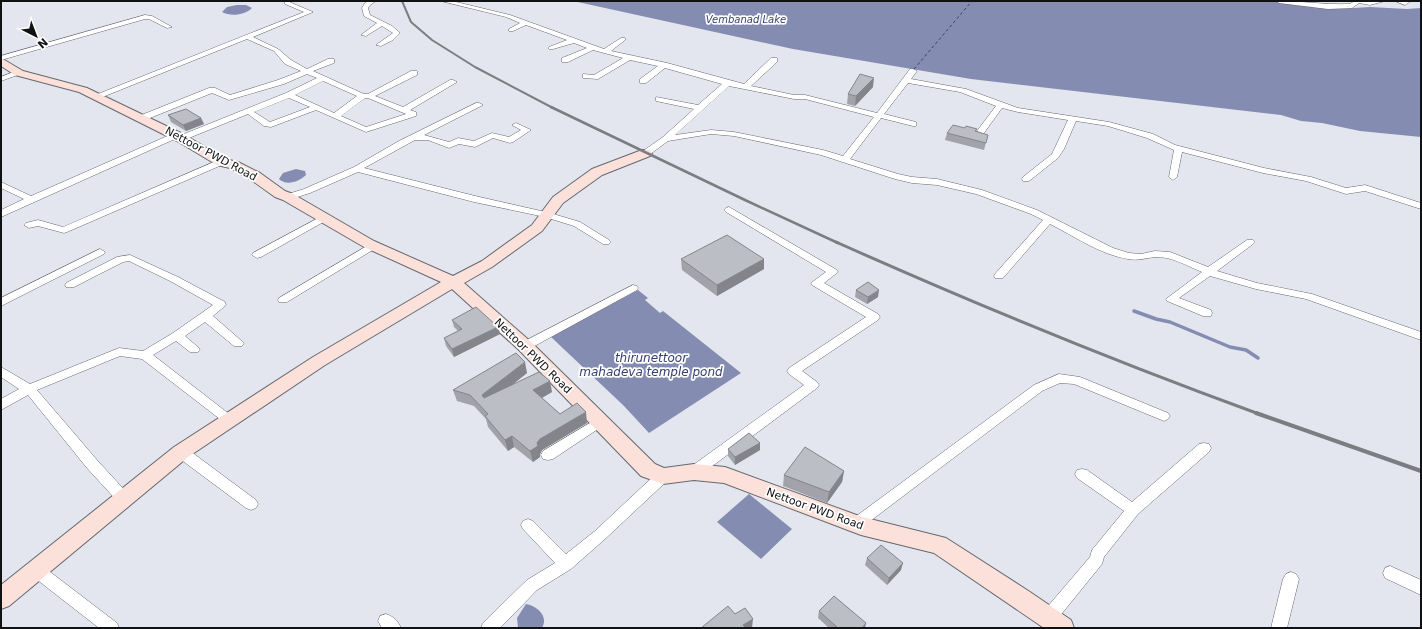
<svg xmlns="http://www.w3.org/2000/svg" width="1422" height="629" viewBox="0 0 1422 629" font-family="'DejaVu Sans',sans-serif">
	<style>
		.water { fill: #848db1 }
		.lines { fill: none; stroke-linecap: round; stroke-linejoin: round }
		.stream { stroke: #848db1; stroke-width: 3.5 }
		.ferry { stroke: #364071; stroke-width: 1; stroke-dasharray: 3 2.5; stroke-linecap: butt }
		.street-casing { stroke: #66686f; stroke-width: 1 }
		.secondary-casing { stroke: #66686f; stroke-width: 2 }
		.street { fill: #fff; fill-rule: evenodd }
		.secondary { fill: #fbe1da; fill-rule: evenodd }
		.rail-far3 { stroke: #7b7d82; stroke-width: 2 }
		.rail-far2 { stroke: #7b7d82; stroke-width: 2.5 }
		.rail-far1 { stroke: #7b7d82; stroke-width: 3 }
		.rail { stroke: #7b7d82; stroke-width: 4 }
		.wall { fill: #a2a3aa }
		.shaded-wall { fill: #84858b }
		.building { fill: #bcbec6; stroke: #84858b }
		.labels { text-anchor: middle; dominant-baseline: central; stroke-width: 3.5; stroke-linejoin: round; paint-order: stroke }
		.far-water-label { font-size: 10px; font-style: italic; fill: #364071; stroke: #fff }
		.street-label { font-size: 11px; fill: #101113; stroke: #fff }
		.water-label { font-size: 12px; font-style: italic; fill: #364071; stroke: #fff }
	</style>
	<rect width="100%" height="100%" fill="#e3e6ee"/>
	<path class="water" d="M573,1H1272L1337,9L1370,7L1407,9L1421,8V137L1360,131L1322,123L1301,121L1281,115L971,79L793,49Z
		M237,5H246L252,8C245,15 231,17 222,12L227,7Z
		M296,169L305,171L306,175C299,182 286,186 279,179L283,173Z
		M638,290L648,298L645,300L660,313L663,311L741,373L649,433L624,406L550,336Z
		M749,494L792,529L761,559L717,522Z
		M526,604C537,606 549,616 542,628H518L517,618Z"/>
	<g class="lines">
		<path class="stream" d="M1134,311L1156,319L1170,322L1230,347L1246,350L1258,358"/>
		<path class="ferry" d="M914,69L972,1"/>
		<g class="street-casing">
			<path id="street" d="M287,1L313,12L253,37L278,49L291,60L307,69L328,59H334V63L313,71L364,94H368L411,71H417V75L375,96L403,107L450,80H453L457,82L410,110L416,112V116L366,132L316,110L271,127L264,126L248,114L184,140H181L177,138L1,217V210L24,199L1,188V182L31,196L172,134H175L179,136L286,93L317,78L307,74L284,84L229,100L212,93L145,120H139V116L209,88H215L230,95L278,80L301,71L285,64L274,51L247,39L100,98H94L93,96L304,12L285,4V2ZM323,81L357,96L334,113L295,95ZM289,98L310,107L270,122L254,112ZM365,98H368L406,114L366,127L341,116Z
				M368,1H376L370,5L368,8L370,15L392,26L400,33L393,40L381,46L376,45L393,33L382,26L366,36L361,35L377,23L364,16L362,8L365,3Z
				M441,1H452L510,15L604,49L621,38H625V40L611,51L667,63L744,84L771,58H777V62L751,86L794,95H805L877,113L910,69H913L917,71L911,79L966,89L1018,108L1109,122L1153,134L1175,145L1264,168L1311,177L1346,188L1365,185L1421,203V209L1365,191L1346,194L1306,181L1263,173L1182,152L1177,177L1173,180L1169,177L1174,150L1147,138L1108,126L1076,121L1064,149L1058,158L1029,181H1023L1022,179L1023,177L1052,154L1068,120L1018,112L1002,108L984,133H981L977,131L996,106L960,92L908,83L884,114L916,122V126H913L881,118L850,159L898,174L912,177L937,179L982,190L1037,210L1113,248L1129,253L1141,254L1155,251L1170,252L1208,267L1247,240H1253L1255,242L1253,244L1217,271L1257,283L1312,294L1421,332V340L1306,299L1256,289L1210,276L1179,298L1211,310L1212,313L1211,316H1203L1167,301L1166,299L1202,272C1187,266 1171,256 1155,257C1146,258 1138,261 1128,259C1101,255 1074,236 1050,224L1003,278H995L994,276L995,274L1043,220L1031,214L976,194L937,185L912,183L895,179L821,155L734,136L711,134L668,141L649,155H643L642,153L643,151L663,137L694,109L656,101V97L698,105L722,84L665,68L646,83H640V79L658,66L630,60L598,79L583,78V74L594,75L623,58L593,50L568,62H562V58L587,48L574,43L553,49H549V47L567,40L526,25L513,31H509V29L520,23L506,17ZM729,86L794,99H805L874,117L843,156L823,150L734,132L711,130L675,135Z
				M1276,1C1301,1 1325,5 1350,4L1353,2L1352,1H1385L1370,5L1359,3L1352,8L1328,9L1279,3Z
				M1395,1H1411L1405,5Z
				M145,15L152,16L172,27L167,28L149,19H145L1,60V56Z
				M16,71H22L23,73L1,81V77Z
				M476,103H479L483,105L424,135L449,142L458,138L474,141L492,133L509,137L521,130L512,125L516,123L531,130L513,142L510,143L493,138L475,147L459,144L449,148L428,140H415L364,168L475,196L550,213L580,222L609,240L611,242L609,244H603L574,226L545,217L474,202L358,172L310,193L288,200L283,197L285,195L304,189L354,167L399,141Z
				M221,159L225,162L224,164L67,232L64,233L38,226L29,228L24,225L26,223L38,220L63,227Z
				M729,207L837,270L838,272L824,283L878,314L880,317L878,320L802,371L817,382L819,385L817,388L699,476L694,477L689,476L687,472L689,468L804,385L789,374L787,371L789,368L866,317L812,285L811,283L826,272L726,212L724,210L726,208Z
				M324,215L327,216L329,218L327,220L261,257L257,258L252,255L253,253Z
				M372,243L376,244L377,246L376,248L287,302H279L278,300L279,298Z
				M100,249L105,252L104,254L1,306V298Z
				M130,255L178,277L225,302L226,305L213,316L244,343L242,346H234L205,322L185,336L200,349L198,352H190L176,341L153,355L233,417L235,420L233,423L229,425L225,423L142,359L120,356L37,390L97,460L129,495L131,499L129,503L124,505L119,503L87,468L28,395L1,410V399L19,389L1,377V367L30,384L119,348L143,351L173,333L213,305L170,281L129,261L123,262L74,287H66L65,285L66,283L117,257Z
				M633,285L637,286L638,288L637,290L529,349H521L519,346L521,343Z
				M1059,374L1080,377L1168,413L1170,416L1168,419L1164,421L1074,384L1060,383L1042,391L861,528L856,530L851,528L849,524L851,520L1034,385Z
				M600,417L604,419L606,422L604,425L553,459L548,460L543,459L541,455L543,451Z
				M1204,443L1209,444L1211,448L1209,452L1138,514L1104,557L1102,564L1055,622L1049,624L1043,622L1041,617L1043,612L1090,557L1092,550L1124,511L1077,478L1075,474L1077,470L1082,469L1087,470L1132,502L1199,444Z
				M181,447L186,448L256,500L258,504L256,508L251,510L246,508L176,456L174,452L176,448Z
				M663,470L668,472L670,476L668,480L605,539L571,569L537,590L500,628H481L483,623L527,580L555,563L523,529L521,525L523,521L528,519L533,521L566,554L595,531L658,472Z
				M36,563L41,565L117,623L119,628H99L31,575L29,570L31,565Z
				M1390,566L1421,580V595L1385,578L1383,573L1385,568Z
				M1291,572L1296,574L1299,579L1287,628H1271L1283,579L1286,574Z
				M386,614C393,616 398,621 401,628H382L378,621L380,616Z"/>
		</g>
		<g class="secondary-casing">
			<path id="secondary" d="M1,58L23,71L87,88L185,135L225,159L238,162L260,173L285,191L293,194L374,241L453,276L482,261L532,225L553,197L592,169L642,150H650L652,153L650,156L602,175L563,203L542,231L492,267L464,283L531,342L655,464L664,468L694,464L725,467L862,517L946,538L1030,592L1071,620L1074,628H1044L934,553L861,535L724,483L694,480L663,484L641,476L519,350L452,289L325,365L188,457L9,606L1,609V585L174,447L313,357L441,282L364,247L283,200L275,197L250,179L230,168L217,165L177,141L79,92L15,75L1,66Z"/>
		</g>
		<use href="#street" class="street"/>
		<use href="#secondary" class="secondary"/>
		<path class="rail-far3" d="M402,1L411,22L432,40L475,67L553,108"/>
		<path class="rail-far2" d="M551,107L745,200L838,243"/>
		<path class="rail-far1" d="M836,242C975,304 1116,362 1259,414"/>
		<path class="rail" d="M1256,413L1421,471"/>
	</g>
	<path class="wall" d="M873,87L855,106L847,104L848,94Z
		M168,115L201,118L204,124L186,131L171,122Z
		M965,128L977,129L976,132L988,135L984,150L945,140L947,133Z
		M681,259H764V269L717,296L682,270Z
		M856,290L878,297L867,304L855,297Z
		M452,320L498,327L500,334L454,357L446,346L444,338L458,331L454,327Z
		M527,373L512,385L552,392L542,398L560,414L587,423L542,450L540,454V457L533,462L514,447L508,451L488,427L486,419L474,406L457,401L453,390Z
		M760,443V450L735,465L728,456V449Z
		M844,471L842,482L827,503L783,486L784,475Z
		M867,558L901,570L887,585L865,565Z
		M819,611L865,628H829L818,618Z"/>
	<path class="shaded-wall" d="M874,78L873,87L855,106L856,96Z
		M201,118L204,124L186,131L183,125Z
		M764,259V269L717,296V285Z
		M879,290L878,297L867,304L868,297Z
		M498,327L500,334L454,357L452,349Z
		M525,362L527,373L485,406L482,395Z
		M550,381L552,392L536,401L533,390Z
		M586,412L587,423L542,450L540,454V457L533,462L530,451L537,443L540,439Z
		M512,436L514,447L508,451L505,440Z
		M760,443V450L735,465V457Z
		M844,471L842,482L827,503L829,492Z
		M903,563L901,570L887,585L889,578Z
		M753,619L752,628H743V625Z
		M866,623L865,628H862Z"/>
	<path class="building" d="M860,74L874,78L856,96L848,94Z
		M186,109L201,118L183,125L168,115Z
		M953,125L965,128L966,126L977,129L975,131L988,135L986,143L947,133Z
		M727,235L764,259L717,285L681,259Z
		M868,282L879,290L868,297L856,290Z
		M476,307L498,327L452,349L444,338L462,329L452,320Z
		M516,353L525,362L482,395L484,398L539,372L550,381L533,390L560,414L577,403L586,412L540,439L537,443L538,446L530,451L512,436L505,440L485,416L488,414L470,395L453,390Z
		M749,433L760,443L735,457L728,449Z
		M805,447L844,471L829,492L784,475Z
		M881,545L903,563L889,578L867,558Z
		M834,596L866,623L862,628H838L819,611Z
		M728,606L735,614L745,608L753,619L743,625L746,628H701Z"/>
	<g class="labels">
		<g class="far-water-label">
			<text x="746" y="19">Vembanad Lake</text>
		</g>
		<g class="street-label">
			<text transform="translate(211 154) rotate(28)">Nettoor PWD Road</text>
			<text transform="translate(533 356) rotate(44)">Nettoor PWD Road</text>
			<text transform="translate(815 509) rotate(20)">Nettoor PWD Road</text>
		</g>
		<g class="water-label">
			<text x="651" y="358">thirunettoor<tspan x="651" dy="14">mahadeva temple pond</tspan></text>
		</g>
	</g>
	<rect width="1422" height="629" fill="none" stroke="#101113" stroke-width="4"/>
	<g transform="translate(36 36) rotate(138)" stroke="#ffffff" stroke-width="3" paint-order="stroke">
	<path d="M0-3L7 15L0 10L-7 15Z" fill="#101113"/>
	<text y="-6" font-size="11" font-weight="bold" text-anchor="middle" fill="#101113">N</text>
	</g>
</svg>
